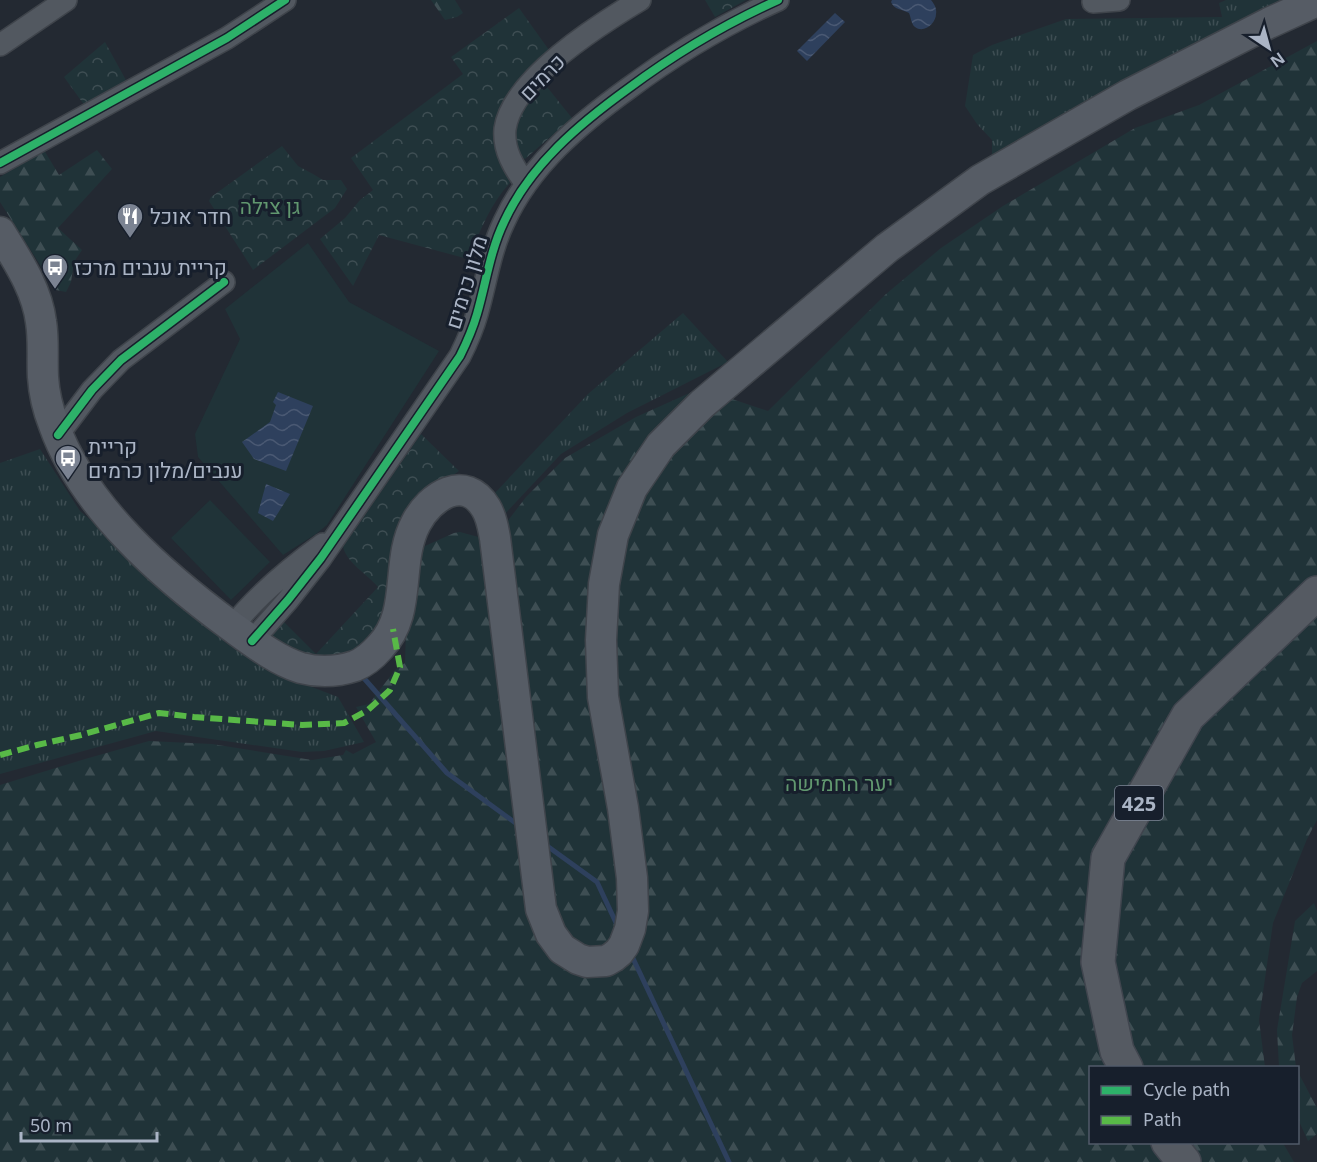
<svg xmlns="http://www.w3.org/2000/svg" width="1317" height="1162" viewBox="0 0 1317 1162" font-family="'Noto Sans',Heebo,sans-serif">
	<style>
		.grass { fill: url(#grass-tufts) }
		.forest { fill: url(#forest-firs) }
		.park { fill: url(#park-crowns) }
		.garden { fill: #203338 }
		.water { fill: url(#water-waves) }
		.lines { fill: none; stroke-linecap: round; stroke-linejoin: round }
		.stream { stroke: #2e405d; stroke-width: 5 }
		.minor-casing { stroke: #3f444b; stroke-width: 24 }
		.secondary-casing { stroke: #3f444b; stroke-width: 33 }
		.primary-casing { stroke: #40454e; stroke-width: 36 }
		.minor { stroke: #525860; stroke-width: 21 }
		.secondary { stroke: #565c65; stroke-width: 30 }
		.primary { stroke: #555a62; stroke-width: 33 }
		.quiet { stroke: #58b947; stroke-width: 6; stroke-dasharray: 12 6; stroke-linecap: butt }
		.cycleway-casing { stroke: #171f2c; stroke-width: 11 }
		.cycleway { stroke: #2db169; stroke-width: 8 }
		.labels { text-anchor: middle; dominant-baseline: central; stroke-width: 6; stroke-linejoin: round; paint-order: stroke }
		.shield { fill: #171f2c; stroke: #7e8797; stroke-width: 1.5 }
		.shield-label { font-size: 20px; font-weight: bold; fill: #aab4c5 }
		.street-label { font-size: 21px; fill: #aab4c5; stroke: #171f2c }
		.park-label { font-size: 21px; fill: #61976f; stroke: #171f2c }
		.poi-label { font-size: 21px; fill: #aab4c5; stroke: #171f2c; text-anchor: start }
	</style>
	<defs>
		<pattern id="grass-tufts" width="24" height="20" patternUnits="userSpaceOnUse" patternTransform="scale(1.5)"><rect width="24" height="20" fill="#203338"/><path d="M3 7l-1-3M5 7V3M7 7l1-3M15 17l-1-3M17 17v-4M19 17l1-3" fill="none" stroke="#3e4e53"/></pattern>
		<pattern id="forest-firs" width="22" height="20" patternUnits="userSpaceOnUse" patternTransform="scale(1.5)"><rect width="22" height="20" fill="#203338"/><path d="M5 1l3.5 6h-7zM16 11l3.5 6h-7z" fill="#3e4e53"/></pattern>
		<pattern id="park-crowns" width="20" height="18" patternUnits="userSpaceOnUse" patternTransform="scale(1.5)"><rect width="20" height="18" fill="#203338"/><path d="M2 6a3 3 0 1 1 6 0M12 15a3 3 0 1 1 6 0" fill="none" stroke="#3e4e53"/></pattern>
		<pattern id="water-waves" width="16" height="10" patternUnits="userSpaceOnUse" patternTransform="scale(1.5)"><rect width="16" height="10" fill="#2e405d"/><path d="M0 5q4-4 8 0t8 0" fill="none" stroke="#4a5973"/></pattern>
	</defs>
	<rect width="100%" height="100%" fill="#232932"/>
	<path class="grass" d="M1226,0H1288L1147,67L992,155V140L977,124L965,106L973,55L992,45L1066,19L1222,17L1219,3Z
		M683,313L728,362L627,413L561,454L502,517L494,494L588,394Z
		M40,449L80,511L125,550L226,643L270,671L338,697L364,742L324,751L302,752L156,731L0,774V463Z"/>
	<path class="forest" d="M431,0H455L463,13L457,17L445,20Z
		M1317,41V820L1307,839L1273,923L1259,1020L1265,1067L1090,1068V1142L1283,1143L1294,1162H0V785L85,759L149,741L212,744L312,760L343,755L346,750L353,754L376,742L356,707L369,704L395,670L405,663L406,629L410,579L425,546L454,533L460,532L486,539L500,531L526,497L565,458L636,417L703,387L720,395L768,411L886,294L941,248L1003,206L1135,128L1199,105Z
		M44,150L59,175L97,150L112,169L58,228L82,250L74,262L71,282L66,292L56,290L0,202V177Z
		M1314,903L1317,911V971L1302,983L1297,997L1292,1035L1296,1067H1279L1277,1030L1295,921Z
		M1298,1072L1317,1108V1134L1308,1141L1298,1119Z"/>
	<path class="park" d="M705,0H746L715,17Z
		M519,8L549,50L515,84L502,102L496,133L500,159L510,183C490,204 480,232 468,259L379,235L353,286L320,239L345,218L360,200L373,190L351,158L463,74L451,57Z
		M105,42L127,82L85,106L64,77Z
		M543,82L572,118L525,159C517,155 515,148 515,140C514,114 528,100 543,82Z
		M282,146L298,166L313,174L323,180H341L347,189L335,208L253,270L209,201L211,197Z
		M421,434L459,471L449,478L428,488L415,498L402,518L387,607L370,638L349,653L324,659L308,656L269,638L284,622L316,654L378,587C367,574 347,563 343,547Z"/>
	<path class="garden" d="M308,243L349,302L439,351L327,525L316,534L283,555L198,457L195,434L240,339L225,309Z
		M210,500L270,562L231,600L171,538Z"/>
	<path class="water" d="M892,0H931C934,4 937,8 936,14C936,23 924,34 915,27C911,24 911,17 909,13C902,9 894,10 891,2Z
		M835,13L845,22L807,61L797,51Z
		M278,392L313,406L286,471L254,459L242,442L270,422L276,405L273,402Z
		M266,484L290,494L273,521L258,513Z"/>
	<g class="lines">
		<path class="stream" d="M360,677L362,676L447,773L521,827
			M543,843L597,882L618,927
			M630,952L729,1162"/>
		<g class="minor-casing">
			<path id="minor" d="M1093,2L1119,0
				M0,45L66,0
				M0,163L227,38L285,0
				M526,184C514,168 503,150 505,129C512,79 600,24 640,0
				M58,435L92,390L121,360L224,282
				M232,627C258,594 290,568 323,544
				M252,641L288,600L321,558L460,356C467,342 473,328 477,314C486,283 490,251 504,222C530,165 579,124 629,88C676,53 725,24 778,0"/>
		</g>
		<g class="secondary-casing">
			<path id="secondary" d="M0,232C17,260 37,289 41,322C44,340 42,359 43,377C44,393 48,410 54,425C83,507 163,576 231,626C253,642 276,660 301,668C320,673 337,672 355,666C365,662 373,655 380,647C413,613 395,562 416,523C430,496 465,473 486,508C492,518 493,528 495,538L541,909L551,934L562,949L578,959L587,962L606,961L613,957L619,952L624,945L630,929L633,911L632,878L623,808L603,697L601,640L604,584L613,535L632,488L661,445L702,404L887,248L980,180L1128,95L1269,23L1317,1"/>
		</g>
		<g class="primary-casing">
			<path id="primary" d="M1126,1068L1117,1051L1098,962L1108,858L1188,716L1317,593
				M1168,1142L1184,1162"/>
		</g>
		<use href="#minor" class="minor"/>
		<use href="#secondary" class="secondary"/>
		<use href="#primary" class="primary"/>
		<path class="quiet" d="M0,755L37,745L81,735L159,713L194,717L302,725L344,723L368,710L390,690L400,667L393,629"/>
		<g class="cycleway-casing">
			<path id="cycleway" d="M0,163L227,38L285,0
				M58,435L92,390L121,360L224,282
				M252,641L288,600L321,558L460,356C467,342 473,328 477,314C486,283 490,251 504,222C530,165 579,124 629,88C676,53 725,24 778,0"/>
		</g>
		<use href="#cycleway" class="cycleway"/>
	</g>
	<defs>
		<g id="restaurant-pin" transform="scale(1.35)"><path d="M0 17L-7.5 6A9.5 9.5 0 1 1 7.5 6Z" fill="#7b8392" stroke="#171f2c"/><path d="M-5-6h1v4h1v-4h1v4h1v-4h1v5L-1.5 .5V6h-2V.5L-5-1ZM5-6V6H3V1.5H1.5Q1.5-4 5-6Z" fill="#fff"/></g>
		<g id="bus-pin" transform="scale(1.35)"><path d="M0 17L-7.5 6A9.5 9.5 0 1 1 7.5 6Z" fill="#7b8392" stroke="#171f2c"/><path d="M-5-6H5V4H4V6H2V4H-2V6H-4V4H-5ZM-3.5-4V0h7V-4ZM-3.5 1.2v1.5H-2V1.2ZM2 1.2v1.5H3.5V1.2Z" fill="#fff"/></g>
	</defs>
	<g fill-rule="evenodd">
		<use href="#restaurant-pin" x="130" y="216"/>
		<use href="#bus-pin" x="55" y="267"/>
		<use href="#bus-pin" x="68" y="458"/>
	</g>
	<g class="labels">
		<rect class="shield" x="1115" y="786" width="48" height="34" rx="4.5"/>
		<g class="shield-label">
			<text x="1139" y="803">425</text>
		</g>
		<g class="street-label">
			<text transform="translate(542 77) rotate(-46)">כרמים</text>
			<text transform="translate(466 282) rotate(-73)">מלון כרמים</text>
		</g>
		<g class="park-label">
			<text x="270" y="206">גן צילה</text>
			<text x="839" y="783">יער החמישה</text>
		</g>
		<g class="poi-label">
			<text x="150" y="216">חדר אוכל</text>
			<text x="74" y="267">קריית ענבים מרכז</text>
			<text x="88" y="446">קריית<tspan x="88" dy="24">ענבים/מלון כרמים</tspan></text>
		</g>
	</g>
	<rect x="1089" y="1066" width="210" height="78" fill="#171f2c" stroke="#525b69" stroke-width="1.5"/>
	<rect x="1101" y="1086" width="30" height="9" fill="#2db169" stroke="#525b69" stroke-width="1.5"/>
	<text x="1143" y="1096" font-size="18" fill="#aab4c5">Cycle path</text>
	<rect x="1101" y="1116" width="30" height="9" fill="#58b947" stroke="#525b69" stroke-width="1.5"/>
	<text x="1143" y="1126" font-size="18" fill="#aab4c5">Path</text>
	<g transform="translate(1269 48) rotate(144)" stroke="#171f2c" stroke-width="4.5" paint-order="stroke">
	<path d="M0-4.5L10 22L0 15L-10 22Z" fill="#aab4c5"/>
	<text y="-9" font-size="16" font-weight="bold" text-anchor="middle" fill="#aab4c5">N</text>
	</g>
	<path d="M21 1132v9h136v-9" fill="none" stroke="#aab4c5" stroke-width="3"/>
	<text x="30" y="1132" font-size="18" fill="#aab4c5" stroke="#171f2c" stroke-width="4.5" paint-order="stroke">50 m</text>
</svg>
